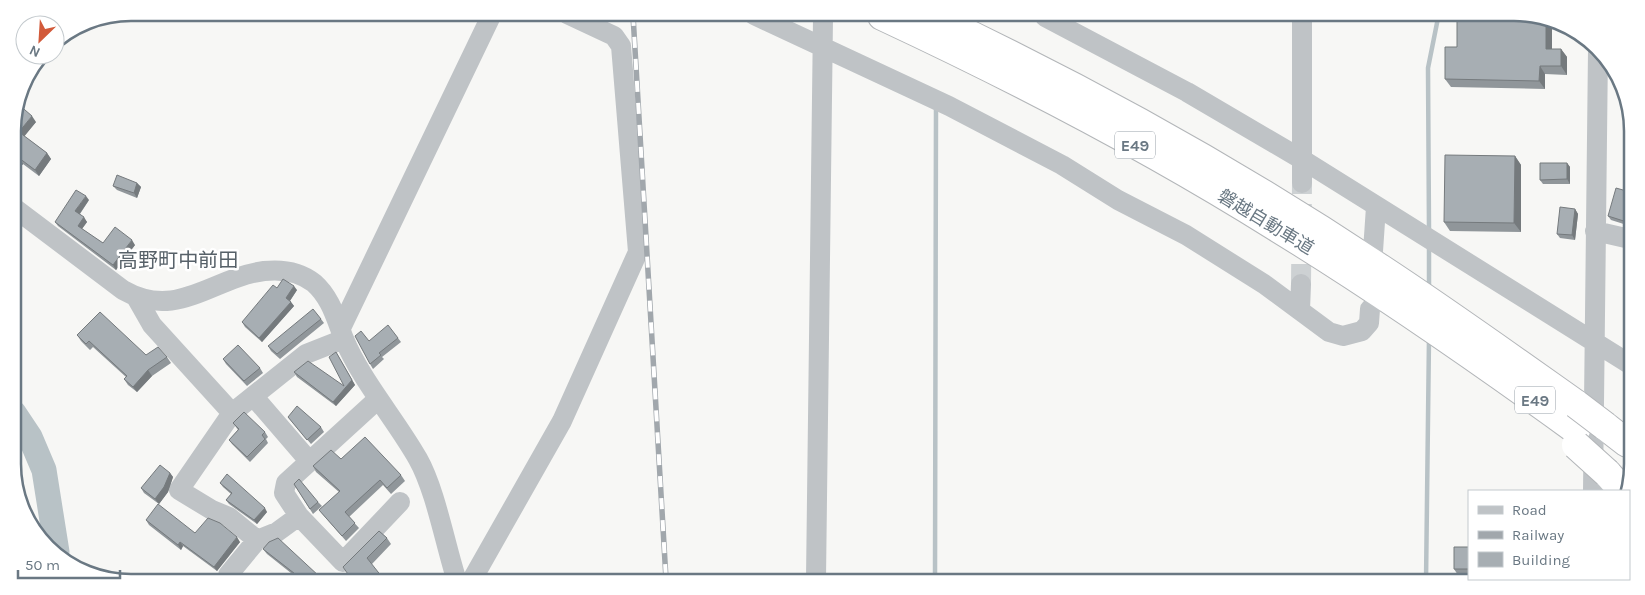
<svg xmlns="http://www.w3.org/2000/svg" width="1645" height="595" viewBox="0 0 1645 595" font-family="Karla,'Noto Sans JP',sans-serif">
	<style>
		.lines { fill: none; stroke-linecap: round; stroke-linejoin: round }
		.stream { stroke: #b8c2c6; stroke-width: 4.5 }
		.river { stroke: #b8c2c6; stroke-width: 25 }
		.minor-tunnel { stroke: #cdd1d3; stroke-width: 20; stroke-dasharray: 20 10; stroke-linecap: butt }
		.highway-casing { stroke: #b3b6b9; stroke-width: 30 }
		.minor { stroke: #bfc3c6; stroke-width: 20 }
		.highway { stroke: #fff; stroke-width: 28 }
		.rail-casing { stroke: #a1a7ac; stroke-width: 5.5 }
		.rail { stroke: #fff; stroke-width: 4; stroke-dasharray: 11; stroke-linecap: butt }
		.highway-bridge-casing { stroke: #b3b6b9; stroke-width: 30; stroke-linecap: butt }
		.highway-bridge { stroke: #fff; stroke-width: 28 }
		.wall { fill: #90969a }
		.shaded-wall { fill: #757a7d }
		.building { fill: #a7aeb3; stroke: #757a7d }
		.labels { text-anchor: middle; dominant-baseline: central; stroke-width: 5; stroke-linejoin: round; paint-order: stroke }
		.shield { fill: #fff; stroke: #97a0a8; stroke-width: 1 }
		.shield-label { font-size: 16px; font-weight: bold; fill: #6a7883 }
		.street-label { font-size: 18px; fill: #6a7883; stroke: #fff }
		.quarter-label { font-size: 20px; fill: #576169; stroke: #fff }
		.rim { fill: none; stroke: #6a7883; stroke-width: 2.5 }
	</style>
	<rect width="100%" height="100%" fill="#f7f7f5"/>
	<g class="lines">
		<path class="stream" d="M1429,231L1428,68L1438,18
			M1429,246V288
			M935,580L936,106
			M1426,582L1429,338"/>
		<path class="river" d="M14,413L30,437L44,470L57,552"/>
		<path class="minor-tunnel" d="M1301,284L1302,183"/>
		<g class="highway-casing">
			<path id="highway" d="M882,16C1017,79 1150,148 1276,227C1379,290 1478,359 1576,430
				M931,16C1084,88 1239,174 1380,268C1447,312 1511,358 1576,404
				M1605,426L1627,443
				M1607,473L1623,491"/>
		</g>
		<path class="minor" d="M754,15L949,106L1062,165L1118,200L1186,235L1264,284L1329,332L1343,336L1362,331L1369,323L1370,309
			M1045,17L1187,92L1303,160L1628,363
			M1302,183V18
			M13,207L123,290C177,321 212,278 264,271C282,269 299,271 314,283C331,298 336,319 344,339C361,380 396,420 418,459C435,489 445,543 456,578
			M1595,231L1630,239
			M1373,251L1376,207
			M136,297L152,325L232,413
			M1300,310L1301,284
			M341,328L492,14
			M254,397L310,462
			M378,399L286,483L284,493L299,516L343,562L400,502
			M1593,491L1598,50
			M257,540L229,517L212,510L179,490L232,413L306,354L344,339
			M230,577L228,575L257,540L277,532L299,516
			M473,578L562,421L638,252L621,46L614,36L567,14
			M816,579L823,18"/>
		<use href="#highway" class="highway"/>
		<g class="rail-casing">
			<path id="rail" d="M633,15L666,579"/>
		</g>
		<use href="#rail" class="rail"/>
		<g class="highway-bridge-casing">
			<path id="highway-bridge" d="M1576,404L1605,426
				M1576,445L1607,473"/>
		</g>
		<use href="#highway-bridge" class="highway-bridge"/>
	</g>
	<path class="wall" d="M1552,23V49H1561L1567,57V75L1545,74V89L1451,87L1445,79L1457,47Z
		M36,122L24,136L47,153L51,159L39,176L23,164L13,175V124Z
		M1515,156L1521,165V232L1450,231L1444,222Z
		M1567,163L1570,167V184H1543L1540,180Z
		M137,183L141,187L137,198L117,190L113,186Z
		M1630,192V226L1611,220L1608,216Z
		M89,200L80,214L87,222L82,229L103,243L135,245L116,270L58,226L55,222Z
		M1575,209L1578,214L1575,240L1560,238L1557,234Z
		M277,288L297,290L290,301L294,306L262,342L245,327L242,322Z
		M321,319L324,323L280,359L271,351L268,346Z
		M77,335L146,355L167,357L171,363L152,376L137,392L128,385L124,379L126,377L93,347L90,350L81,341Z
		M398,338L401,342L382,357L384,359L373,369L370,364L369,341Z
		M336,352L355,385L336,406L297,377L294,372L344,386Z
		M223,359L260,368L263,373L247,386L226,364Z
		M288,417L321,427L324,432L311,444Z
		M233,423L265,432L268,437L266,439L268,443L250,462L232,444L229,440L238,430Z
		M341,459L401,475L405,481L391,494L383,485L349,517L359,528L346,541L319,510L339,492L316,472L313,466Z
		M170,473L173,477L168,492L159,504L144,493L141,488Z
		M220,483L267,512L257,524L229,504L226,500L231,494L223,487Z
		M294,484L318,502L322,506L313,514Z
		M146,520L195,533L240,542L217,571L183,546L181,550L149,525Z
		M379,531L387,538L391,544L372,564L350,577Z
		M1469,547V578H1460L1454,569Z
		M263,549L320,577H296L267,554Z
		M1504,579H1530L1521,582H1519L1517,579Z"/>
	<path class="shaded-wall" d="M1546,19H1549L1552,23V57L1546,49Z
		M1561,49L1567,57V75L1561,66Z
		M1540,66L1545,74V89L1539,81Z
		M32,116L36,122L23,138L19,132Z
		M47,153L51,159L39,176L35,170Z
		M1515,156L1521,165V232L1514,223Z
		M19,158L23,164L13,175V165Z
		M1567,163L1570,167V184L1567,179Z
		M137,183L141,187L137,198L134,193Z
		M86,196L89,200L78,216L75,211Z
		M1575,209L1578,214L1575,240L1572,235Z
		M84,217L87,222L81,230L78,226Z
		M132,240L135,245L116,270L113,265Z
		M294,286L297,290L289,302L286,298Z
		M291,302L294,306L262,342L259,338Z
		M336,352L355,385L336,406L333,402L352,380Z
		M148,370L152,376L137,392L133,387Z
		M170,473L173,477L168,492L159,504L155,499Z
		M265,508L267,512L257,524L254,520Z
		M237,537L240,542L217,571L214,567Z
		M180,542L183,546L181,550L178,545Z"/>
	<path class="building" d="M1457,18L1546,19V49H1561V66H1540L1539,81L1445,79V47H1457Z
		M18,104L32,116L19,132L47,153L35,170L19,158L13,165V124Z
		M1445,155L1515,156L1514,223L1444,222Z
		M1540,163H1567V179L1540,180Z
		M117,175L137,183L134,193L113,186Z
		M1616,188L1630,192V223L1608,216Z
		M76,190L86,196L75,211L84,217L78,226L103,243L115,227L132,240L113,265L55,222Z
		M1560,207L1575,209L1572,235L1557,234Z
		M283,279L294,286L286,298L291,302L259,338L242,322L273,285L277,288Z
		M313,309L321,319L277,354L268,346Z
		M100,312L146,355L158,347L167,357L148,370L133,387L124,379L127,376L89,341L86,344L77,335Z
		M388,325L398,338L379,353L381,355L370,364L355,336L361,331L369,341Z
		M238,345L260,368L244,381L223,359Z
		M336,352L352,380L333,402L294,372L308,361L344,386L329,357Z
		M297,406L321,427L307,440L288,417Z
		M244,412L265,432L262,435L265,439L247,457L229,440L239,429L233,423Z
		M365,437L401,475L387,488L380,480L345,512L355,523L342,536L319,510L340,491L313,466L331,450L341,459Z
		M160,465L170,473L164,487L155,499L141,488Z
		M227,474L265,508L254,520L226,500L232,493L220,483Z
		M299,479L318,502L310,509L294,484Z
		M158,504L195,533L208,518L220,523L237,537L214,567L180,542L178,545L146,520Z
		M379,531L387,538L367,558L382,577H350L343,567Z
		M278,538L320,577H299L263,549L269,542Z
		M1454,547H1469V569H1454Z
		M1517,579H1530L1528,580Z"/>
	<g class="labels">
		<g class="shield">
			<rect x="1115" y="131.5" width="40" height="27" rx="4"/>
			<rect x="1515" y="386.5" width="40" height="27" rx="4"/>
		</g>
		<g class="shield-label">
			<text x="1135" y="145">E49</text>
			<text x="1535" y="400">E49</text>
		</g>
		<g class="street-label">
			<text transform="translate(1266 222) rotate(31)">磐越自動車道</text>
		</g>
		<g class="quarter-label">
			<text x="178" y="260">高野町中前田</text>
		</g>
	</g>
	<path d="M0 0H1645V595H0ZM131 21H1514A110 110 0 0 1 1624 131V464A110 110 0 0 1 1514 574H131A110 110 0 0 1 21 464V131A110 110 0 0 1 131 21Z" fill="#fff" fill-rule="evenodd"/>
	<path class="rim" d="M131 21H1514A110 110 0 0 1 1624 131V464A110 110 0 0 1 1514 574H131A110 110 0 0 1 21 464V131A110 110 0 0 1 131 21Z"/>
	<rect x="1468" y="490" width="162" height="90" fill="#ffffff" stroke="#c3c9cd"/>
	<rect x="1478" y="506" width="25" height="8" fill="#bfc3c6" stroke="#c3c9cd"/>
	<text x="1512" y="515" font-size="15" fill="#6a7883">Road</text>
	<rect x="1478" y="531" width="25" height="8" fill="#a1a7ac" stroke="#c3c9cd"/>
	<text x="1512" y="540" font-size="15" fill="#6a7883">Railway</text>
	<rect x="1478" y="552" width="25" height="15" fill="#a7aeb3" stroke="#c3c9cd"/>
	<text x="1512" y="565" font-size="15" fill="#6a7883">Building</text>
	<g transform="translate(40 40) rotate(205)"><circle r="24" fill="#ffffff" stroke="#c3c9cd"/>
	<path d="M0-4L9 19L0 12L-9 19Z" fill="#d25a3a"/>
	<text y="-8" font-size="14" font-weight="bold" text-anchor="middle" fill="#6a7883">N</text>
	</g>
	<path d="M18 570v8h102v-8" fill="none" stroke="#6a7883" stroke-width="2.5"/>
	<text x="25" y="570" font-size="15" fill="#6a7883" stroke="#ffffff" stroke-width="4" paint-order="stroke">50 m</text>
</svg>
